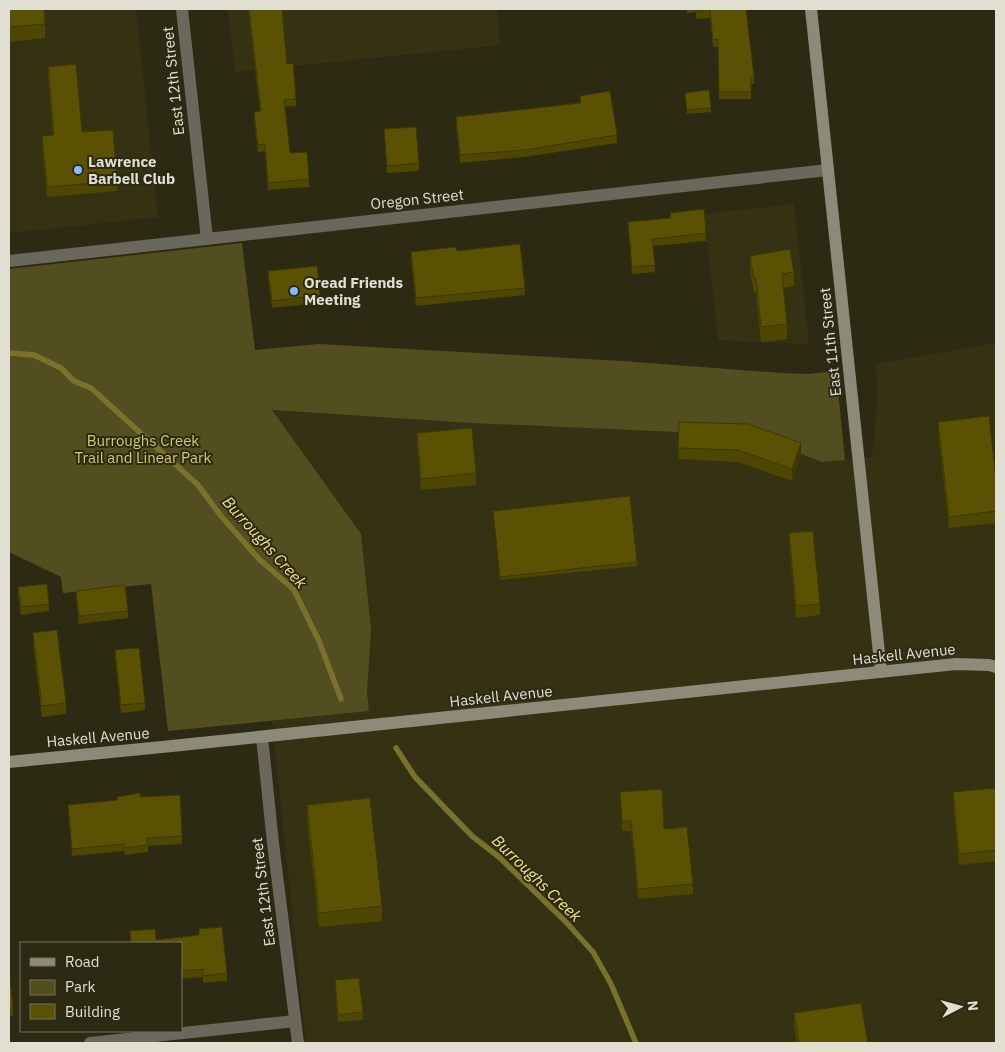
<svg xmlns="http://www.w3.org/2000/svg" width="1005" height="1052" viewBox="0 0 1005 1052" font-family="'IBM Plex Sans',sans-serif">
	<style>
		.built { fill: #353214 }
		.green { fill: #534e20 }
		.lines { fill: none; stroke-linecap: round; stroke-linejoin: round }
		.stream { stroke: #79712c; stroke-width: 5.5 }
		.street { stroke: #69685d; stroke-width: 12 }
		.secondary { stroke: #8c8a79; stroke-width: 12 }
		.wall { fill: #4d4702 }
		.shaded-wall { fill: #3f3901 }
		.building { fill: #5a5202; stroke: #3f3901 }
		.poi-dot { fill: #84bcfb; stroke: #2d2a14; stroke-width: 2 }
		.labels { text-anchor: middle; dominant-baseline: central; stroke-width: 4; stroke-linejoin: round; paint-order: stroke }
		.street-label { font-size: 15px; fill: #e0dfd2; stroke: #2d2a14 }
		.poi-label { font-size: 15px; font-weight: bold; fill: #e0dfd2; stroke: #2d2a14; text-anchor: start }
		.park-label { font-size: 15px; fill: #d5ca68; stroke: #2d2a14 }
		.water-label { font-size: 16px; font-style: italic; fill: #f0e483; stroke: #2d2a14 }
	</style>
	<rect width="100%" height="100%" fill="#2d2a14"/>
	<path class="built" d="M9,9H136L158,217L9,233Z
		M228,9H497L500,45L235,72Z
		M794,204L809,344L718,340L704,214Z
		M996,343V1043H306L272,721L369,711L367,692L271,410L471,423L676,432L801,454L822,462L872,457L878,393L875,364Z"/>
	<path class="green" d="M242,243L255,350L319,344L622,361L781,373L808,374L836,371L845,460L822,462L801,454L676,432L471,423L272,410L361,534L371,629L367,692L369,711L168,731L151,584L63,593L61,577L9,552V269Z"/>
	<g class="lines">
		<path class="stream" d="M9,353L34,355L61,368L74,381L91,388L198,485L221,516L259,559L294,590L319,641L341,699
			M396,748L415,777L472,836L499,857L566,922L593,952L611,984L636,1043"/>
		<path class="street" d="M182,9L207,239
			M9,261L828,170
			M262,737L273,843L298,1043
			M90,1043L295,1021"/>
		<path class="secondary" d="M811,9L881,672
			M9,762L162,747L956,664L989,665L996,667"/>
	</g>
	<path class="wall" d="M9,9L45,24V38L9,42Z
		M248,9H282L287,64L296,99V106L285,107L290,153L309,179V187L268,190L265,151L258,152L254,120V112H260Z
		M687,9H746L754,77V84H751V99H719L718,47H713L710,18L696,19V12L687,13Z
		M48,67L82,132L117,181V191L47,197L42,146V136L53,135L48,77Z
		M580,96L617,135V143L524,157L460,163L456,125V117L580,103Z
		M685,96L711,108V112L687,114Z
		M384,129L419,163V171L387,173Z
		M670,213L706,233V241L653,246L655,272L632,274L628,222L670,218Z
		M457,251L525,288V295L416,306L411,259V252Z
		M750,256L794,272V286L783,288L787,324V339L761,342L756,293H754L750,270Z
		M268,271L320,295V303L272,308L268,278Z
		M679,422L801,454L792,481L738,462L678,459Z
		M938,422L996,480V523L949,528L938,433Z
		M417,433L476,473V485L421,490L417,444Z
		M493,511L637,562V566L500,580Z
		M789,533L820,604V615L796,618L789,545Z
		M18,587L49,604V611L21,615L18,595Z
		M76,591L128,611V618L79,624L76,598Z
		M33,633L66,703V714L42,717L33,644Z
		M115,650L145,703V710L121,713L115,658Z
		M620,792L664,829L693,884V894L638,899L631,831H622Z
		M953,792L996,797V861L959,865L953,804Z
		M117,797H140L182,836V844L148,846V852L125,855L124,851L72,856L68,805L117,800Z
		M307,805L382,906V921L319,927L307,819Z
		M199,929L227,973V981L203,983V977L181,979V943H130V931L156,940L199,935Z
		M9,968L13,1009V1016L9,1017Z
		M335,980L363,1012V1020L338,1022L335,988Z
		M794,1013L868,1043H797L794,1028Z"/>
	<path class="shaded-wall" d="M801,443V454L792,481V469Z"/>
	<path class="building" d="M9,9H44L45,24L9,27Z
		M249,9H282L287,64L293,63L296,99L284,100L290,153L307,152L309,179L268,183L265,144L258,145L254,112L261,111Z
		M696,9H746L754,77H751V92H719L718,39L713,40L710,10L696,11Z
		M76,64L82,132L113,130L117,181L47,187L42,136L54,135L48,67Z
		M709,90L711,108L687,110L685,93Z
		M610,91L617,135L524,150L460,155L456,117L581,103L580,96Z
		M416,127L419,163L387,166L384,129Z
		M704,209L706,233L652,239L655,265L632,267L628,222L671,218L670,213Z
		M520,244L525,288L416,298L411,252L456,247L457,251Z
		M790,249L794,272L782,274L787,324L761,327L756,278H754L750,256Z
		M317,266L320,295L272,301L268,271Z
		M989,416L996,480V511L949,517L938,422Z
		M679,422L748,424L801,443L792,469L738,450L678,448Z
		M472,428L476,473L421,479L417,433Z
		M630,496L637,562L500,577L493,511Z
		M813,531L820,604L796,606L789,533Z
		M47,584L49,604L21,607L18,587Z
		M125,585L128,611L79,616L76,591Z
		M57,630L66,703L42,706L33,633Z
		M139,648L145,703L121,705L115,650Z
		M995,788L996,797V850L959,854L953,792Z
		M662,789L664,829L687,827L693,884L638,889L631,821H622L620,792Z
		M140,793V797L180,795L182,836L147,838L148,845L125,848L124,844L72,849L68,805L118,800L117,797Z
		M370,798L382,906L319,913L307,805Z
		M222,927L227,973L203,976V969L181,971V943H131L130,931L155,929L156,940L199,935V929Z
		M9,968L13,1009H9Z
		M359,978L363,1012L338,1015L335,980Z
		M861,1003L868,1043H799L794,1013Z"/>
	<g class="poi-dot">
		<circle cx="78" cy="170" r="5"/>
		<circle cx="294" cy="291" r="5"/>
	</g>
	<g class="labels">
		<g class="street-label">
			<text transform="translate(173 81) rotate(-96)">East 12th Street</text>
			<text transform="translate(417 199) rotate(-6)">Oregon Street</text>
			<text transform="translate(830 342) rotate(-96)">East 11th Street</text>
			<text transform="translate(904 654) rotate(-6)">Haskell Avenue</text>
			<text transform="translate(501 696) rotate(-6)">Haskell Avenue</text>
			<text transform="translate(98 737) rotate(-5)">Haskell Avenue</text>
			<text transform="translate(263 892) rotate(-97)">East 12th Street</text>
		</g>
		<g class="poi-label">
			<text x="88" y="161">Lawrence<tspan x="88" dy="17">Barbell Club</tspan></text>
			<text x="304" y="282">Oread Friends<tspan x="304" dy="17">Meeting</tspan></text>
		</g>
		<g class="park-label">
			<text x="143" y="440">Burroughs Creek<tspan x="143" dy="17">Trail and Linear Park</tspan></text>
		</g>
		<g class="water-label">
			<text transform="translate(265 542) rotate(48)">Burroughs Creek</text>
			<text transform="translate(537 878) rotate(44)">Burroughs Creek</text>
		</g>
	</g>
	<rect width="1005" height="1052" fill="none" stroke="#e0dfd2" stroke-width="20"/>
	<rect x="20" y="942" width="162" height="90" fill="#2d2a14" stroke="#757260"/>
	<rect x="30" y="958" width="25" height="8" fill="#8c8a79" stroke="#757260"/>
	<text x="65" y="967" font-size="15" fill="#e0dfd2">Road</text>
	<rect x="30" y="980" width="25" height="15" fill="#534e20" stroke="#757260"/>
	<text x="65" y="992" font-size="15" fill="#e0dfd2">Park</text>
	<rect x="30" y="1004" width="25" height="15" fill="#5a5202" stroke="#757260"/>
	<text x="65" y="1017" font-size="15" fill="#e0dfd2">Building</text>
	<g transform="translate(960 1007) rotate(84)" stroke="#2d2a14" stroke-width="4" paint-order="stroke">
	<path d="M0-4L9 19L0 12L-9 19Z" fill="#e0dfd2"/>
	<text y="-8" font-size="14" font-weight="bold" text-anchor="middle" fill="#e0dfd2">N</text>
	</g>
</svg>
